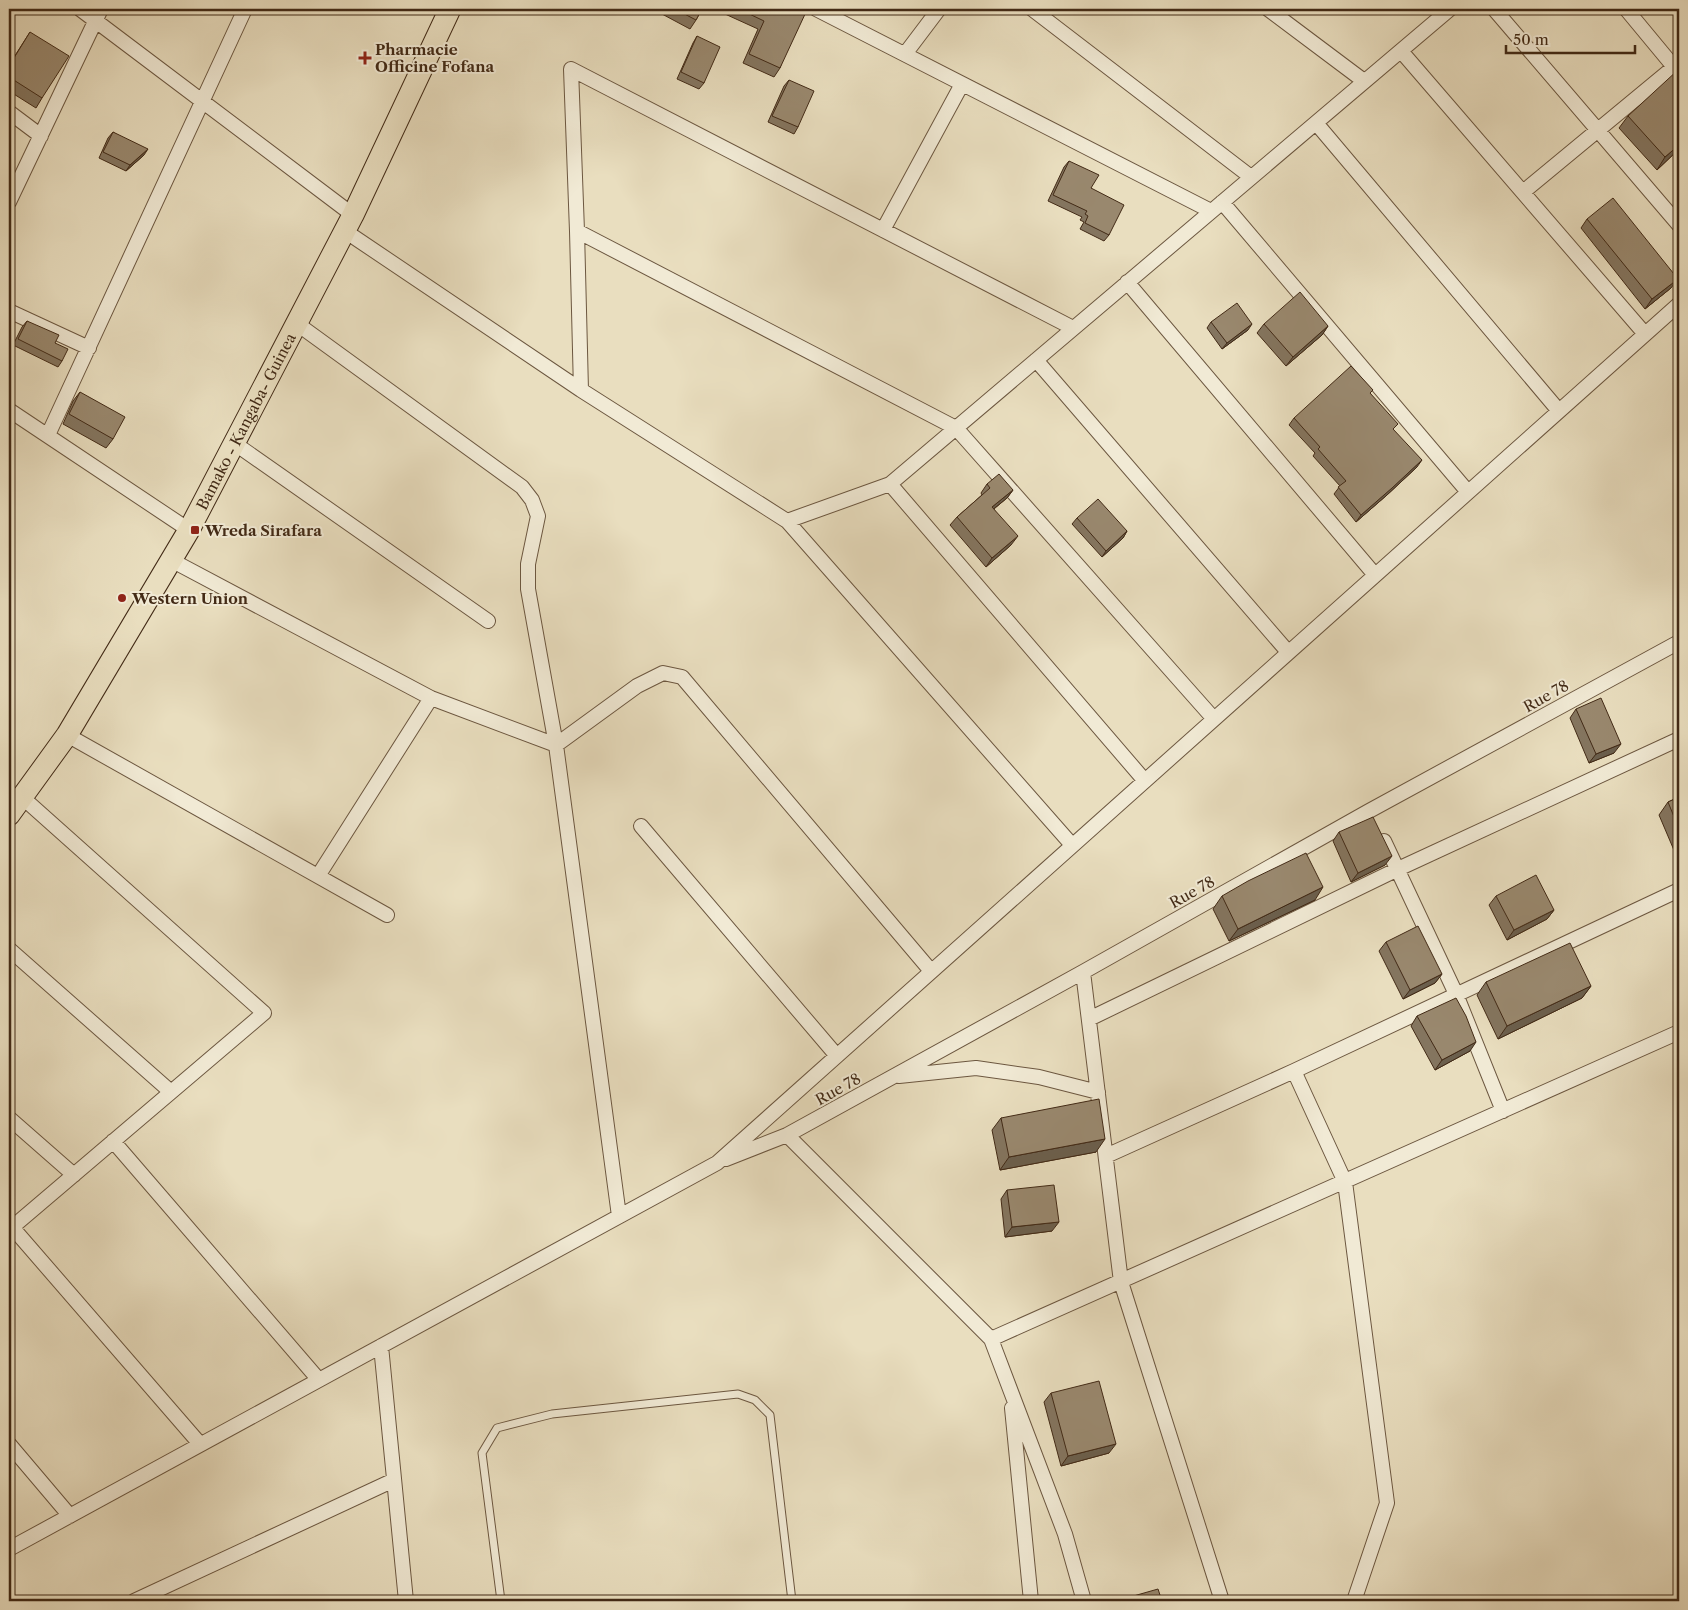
<svg xmlns="http://www.w3.org/2000/svg" width="1688" height="1610" viewBox="0 0 1688 1610" font-family="'Libre Caslon Text',serif">
	<style>
		.lines { fill: none; stroke-linecap: round; stroke-linejoin: round }
		.lane-casing { stroke: #6c5740; stroke-width: 9 }
		.street-casing { stroke: #6c5740; stroke-width: 16 }
		.primary-casing { stroke: #422a16; stroke-width: 23 }
		.lane { stroke: #f1ead5; stroke-width: 7 }
		.street { stroke: #f1ead5; stroke-width: 14 }
		.primary { stroke: #e9debf; stroke-width: 21 }
		.wall { fill: #84755f; stroke: #422a16 }
		.shaded-wall { fill: #6b5f4d; stroke: #422a16 }
		.building { fill: #99886e; stroke: #422a16 }
		.poi-dot { fill: #8f2418; stroke: #f1ead5; stroke-width: 2 }
		.labels { text-anchor: middle; dominant-baseline: central; stroke-width: 4; stroke-linejoin: round; paint-order: stroke }
		.poi-label { font-size: 15px; font-weight: bold; fill: #422a16; stroke: #f1ead5; text-anchor: start }
		.street-label { font-size: 15px; fill: #422a16; stroke: #f1ead5 }
	</style>
	<rect width="100%" height="100%" fill="#e9debf"/>
	<filter id="stains"><feTurbulence type="fractalNoise" baseFrequency=".004" numOctaves="4"/><feColorMatrix values="0 0 0 0 .2 0 0 0 0 .09 0 0 0 0 .02 0 0 0 .5 -.17"/></filter>
	<radialGradient id="worn" r=".72"><stop offset=".6" stop-color="#630" stop-opacity="0"/><stop offset="1" stop-color="#630" stop-opacity=".3"/></radialGradient>
	<g class="lines">
		<g class="lane-casing">
			<path id="lane" d="M501,1601L482,1453L497,1428L552,1414L738,1394L755,1400L770,1415L792,1601"/>
		</g>
		<g class="street-casing">
			<path id="street" d="M80,9L353,215
				M816,9L1211,211
				M1032,9L1251,177
				M1268,9L1364,81
				M1494,9L1679,225
				M1626,9L1679,73
				M1401,51L1645,334
				M905,54L939,9
				M9,112L41,136
				M1316,123L1559,411
				M1523,192L1679,63
				M9,202L101,9
				M1222,202L1468,492
				M883,230L962,84
				M345,231L581,390L787,521L1072,845
				M577,231L956,428L1214,719
				M1127,282L1375,575
				M9,311L89,348
				M296,323L522,487L532,500L538,516L528,564V589L556,745L619,1216
				M1036,360L1288,652
				M581,390L577,231L571,69L1073,328
				M9,410L189,530
				M48,435L245,9
				M234,443L488,621
				M890,484L1145,781
				M787,521L890,484L1450,9
				M171,560L431,698L556,745L637,686L663,673L682,677L931,971
				M67,735L387,915
				M641,826L837,1056
				M1384,841L1456,994L1503,1111
				M318,876L431,698
				M9,949L171,1092
				M1083,972L1121,1282L1222,1601
				M1089,1019L1398,869L1679,739
				M1294,1071L1345,1182L1387,1503L1354,1601
				M899,1076L976,1068L1039,1077L1098,1092
				M9,1118L74,1175
				M787,1135L991,1339L1065,1534L1084,1601
				M113,1141L319,1380
				M1106,1156L1294,1071L1679,890
				M726,1159L787,1135L1083,972L1369,811L1679,642
				M12,1227L200,1444
				M9,1230L264,1013L22,797
				M991,1339L1679,1032
				M381,1346L406,1601
				M1012,1408L1031,1601
				M9,1444L70,1516
				M9,1549L717,1163L1679,304
				M134,1601L394,1480"/>
		</g>
		<g class="primary-casing">
			<g id="primary">
				<path id="s1" d="M9,815L67,735L189,530L353,215L450,9"/>
			</g>
		</g>
		<use href="#lane" class="lane"/>
		<use href="#street" class="street"/>
		<use href="#primary" class="primary"/>
	</g>
	<path class="wall" d="M665,9H702L696,20L690,29L662,14Z
		M714,9H799L780,68L774,77L743,63L758,29Z
		M30,32L42,98L36,108L9,91V65Z
		M697,36L704,83L699,89L677,79L693,43Z
		M789,80L798,127L794,134L768,122L784,86Z
		M1628,116L1679,149L1657,170L1619,128Z
		M113,132L144,155L126,171L99,158L108,138Z
		M1069,161L1091,188L1109,235L1104,241L1080,229L1084,222L1080,220L1082,217L1048,201L1064,167Z
		M1587,219L1671,288L1645,309L1581,228Z
		M27,321L55,343L62,361L58,367L13,345L22,327Z
		M1211,322L1248,330L1222,349L1207,328Z
		M1264,324L1328,326L1322,335L1286,366L1257,333Z
		M80,392L113,439L106,448L63,424L73,401Z
		M1370,394L1417,467L1387,495L1356,522L1334,494L1340,486L1313,456L1315,453L1289,425L1294,418Z
		M987,484L1013,490L1007,498L994,509L1011,545L986,567L950,525L957,517L982,495L981,493Z
		M1077,518L1127,531L1123,538L1102,557L1072,524Z
		M1576,709L1614,753L1589,763L1570,718Z
		M1679,797V862L1659,815L1668,802Z
		M1339,832L1385,865L1351,882L1333,841Z
		M1222,896L1315,900L1229,941L1213,909Z
		M1496,896L1554,910L1547,919L1507,940L1489,905Z
		M1386,942L1442,974L1435,983L1403,999L1379,951Z
		M1486,982L1591,986L1582,998L1498,1039L1477,995Z
		M1417,1016L1470,1051L1435,1070L1411,1026Z
		M1001,1118L1096,1152L1000,1170L992,1130Z
		M1007,1190L1052,1231L1005,1237L1001,1199Z
		M1051,1393L1109,1453L1061,1466L1044,1402Z"/>
	<path class="shaded-wall" d="M1679,145V149L1657,170L1665,157Z
		M148,149L144,155L126,171L130,165Z
		M1678,279L1671,288L1645,309L1652,299Z
		M1252,324L1248,330L1222,349L1227,343Z
		M1328,326L1322,335L1286,366L1293,357Z
		M1422,460L1417,467L1387,495L1356,522L1361,515Z
		M1013,490L1007,498L986,515L992,507Z
		M1127,531L1123,538L1102,557L1106,551Z
		M1018,536L1011,545L986,567L992,558Z
		M1621,744L1614,753L1589,763L1596,754Z
		M1392,856L1385,865L1351,882L1358,873Z
		M1323,887L1315,900L1229,941L1238,929Z
		M1554,910L1547,919L1507,940L1514,930Z
		M1442,974L1435,983L1403,999L1410,990Z
		M1591,986L1582,998L1498,1039L1507,1026Z
		M1476,1042L1470,1051L1435,1070L1442,1060Z
		M1105,1139L1096,1152L1000,1170L1009,1157Z
		M1059,1222L1052,1231L1005,1237L1012,1227Z
		M1116,1444L1109,1453L1061,1466L1068,1456Z"/>
	<path class="building" d="M675,9H702L696,20Z
		M739,9H799L806,12L780,68L749,54L764,21Z
		M30,32L69,56L42,98L9,77V66Z
		M697,36L720,47L704,83L681,72Z
		M1679,69V145L1665,157L1628,116Z
		M789,80L814,91L798,127L772,116Z
		M113,132L148,149L130,165L103,152Z
		M1069,161L1099,175L1091,188L1124,205L1109,235L1085,223L1088,216L1085,214L1087,211L1053,195Z
		M1613,198L1678,279L1652,299L1587,219Z
		M1300,292L1328,326L1293,357L1264,324Z
		M1237,303L1252,324L1227,343L1211,322Z
		M27,321L59,335L55,343L68,349L62,361L18,339Z
		M1351,366L1373,390L1370,393L1398,424L1393,429L1422,460L1392,488L1361,515L1338,487L1346,481L1318,449L1320,447L1294,418Z
		M80,392L125,417L113,439L69,414Z
		M999,474L1013,490L992,507L1018,536L992,558L957,517L990,488L987,484Z
		M1098,499L1127,531L1106,551L1077,518Z
		M1601,698L1621,744L1596,754L1576,709Z
		M1679,797V829L1668,802Z
		M1373,817L1392,856L1358,873L1339,832Z
		M1306,853L1323,887L1238,929L1222,896L1248,881Z
		M1536,875L1554,910L1514,930L1496,896Z
		M1418,926L1442,974L1410,990L1386,942Z
		M1570,943L1591,986L1507,1026L1486,982Z
		M1456,998L1466,1016L1476,1042L1442,1060L1417,1016Z
		M1099,1099L1105,1139L1009,1157L1001,1118Z
		M1054,1185L1059,1222L1012,1227L1007,1190Z
		M1099,1381L1116,1444L1068,1456L1051,1393Z
		M1158,1589L1162,1601H1116Z"/>
	<g class="poi-dot">
		<path d="M362.5 50.5h5v5h5v5h-5v5h-5v-5h-5v-5h5z"/>
		<rect x="190" y="525" width="10" height="10" rx="2.5"/>
		<circle cx="122" cy="598" r="5"/>
	</g>
	<g class="labels">
		<g class="poi-label">
			<text x="375" y="49">Pharmacie<tspan x="375" dy="17">Officine Fofana</tspan></text>
			<text x="205" y="530">Wreda Sirafara</text>
			<text x="132" y="598">Western Union</text>
		</g>
		<g class="street-label">
			<text stroke="none"><textPath href="#s1" startOffset="460">Bamako - Kangaba- Guinea</textPath></text>
			<text transform="translate(1546 696) rotate(-29)">Rue 78</text>
			<text transform="translate(1192 892) rotate(-29)">Rue 78</text>
			<text transform="translate(838 1089) rotate(-29)">Rue 78</text>
		</g>
	</g>
	<rect width="1688" height="1610" fill="none" stroke="#e9debf" stroke-width="30"/>
	<rect x="10" y="10" width="1668" height="1590" fill="none" stroke="#422a16" stroke-width="2.5"/>
	<rect x="15" y="15" width="1658" height="1580" fill="none" stroke="#422a16"/>
	<path d="M1506 45v8h129v-8" fill="none" stroke="#422a16" stroke-width="2.5"/>
	<text x="1513" y="45" font-size="15" fill="#422a16" stroke="#f1ead5" stroke-width="4" paint-order="stroke">50 m</text>
	<rect width="100%" height="100%" filter="url(#stains)"/>
	<rect width="100%" height="100%" fill="url(#worn)"/>
</svg>
